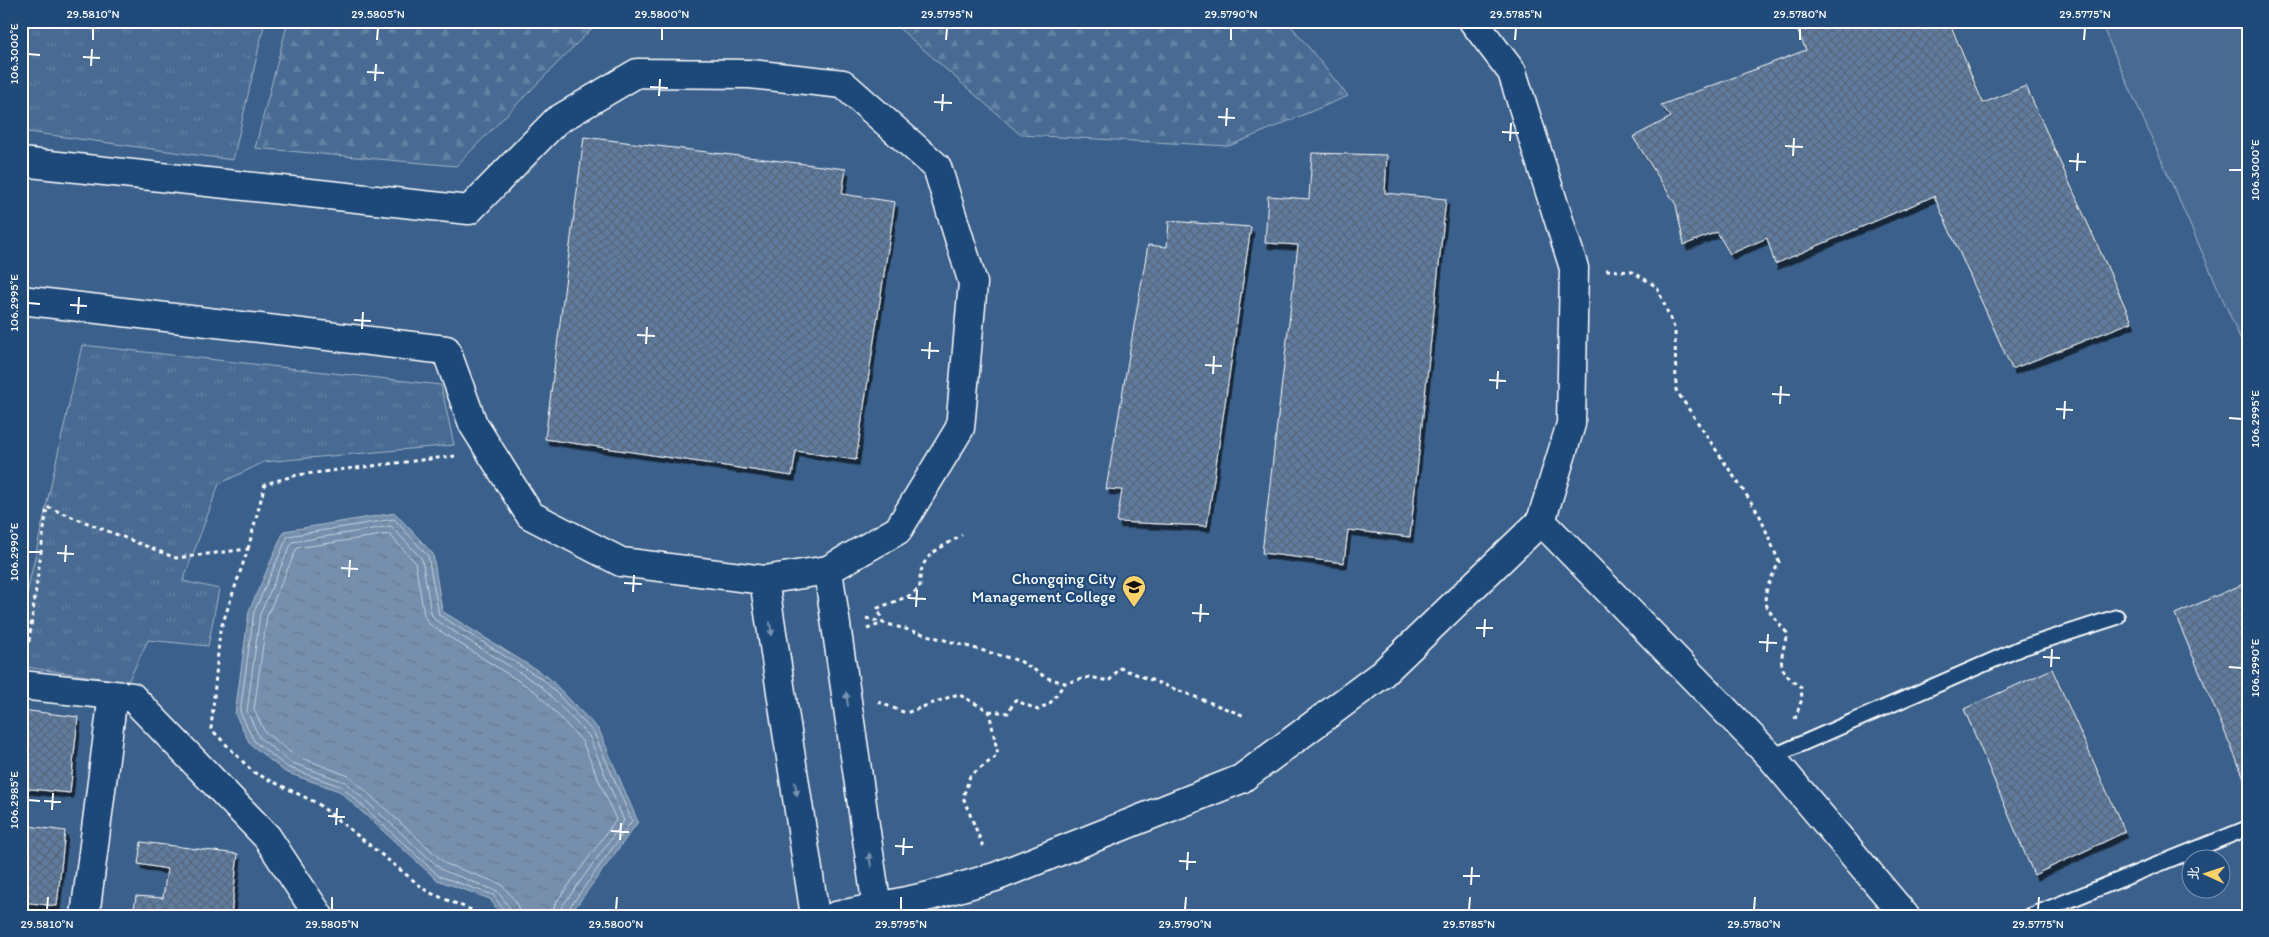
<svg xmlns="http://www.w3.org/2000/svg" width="2269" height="937" viewBox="0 0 2269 937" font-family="Itim,'LXGW WenKai TC',sans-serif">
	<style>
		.built { fill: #3b618b; fill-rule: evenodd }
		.grass { fill: url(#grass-tufts); stroke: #a4b5c8 }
		.forest { fill: url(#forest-firs); stroke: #a4b5c8 }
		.green { fill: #486b92; stroke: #a4b5c8 }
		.water { fill: url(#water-ripples); stroke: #acbcce }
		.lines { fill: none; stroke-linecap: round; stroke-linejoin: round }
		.shore { stroke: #c7d2de; stroke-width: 1 }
		.building { fill: url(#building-cross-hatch); stroke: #fff; filter: url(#shadow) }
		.service-casing { stroke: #fff; stroke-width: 18 }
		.minor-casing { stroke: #fff; stroke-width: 31 }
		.path { stroke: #fff; stroke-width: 3; stroke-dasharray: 4 4; stroke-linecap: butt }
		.service { stroke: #1f4a7a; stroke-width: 14 }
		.minor { stroke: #1f4a7a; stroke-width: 28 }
		.oneway { fill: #7992af }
		.ticks { fill: none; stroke: #fff; stroke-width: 2 }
		.labels { text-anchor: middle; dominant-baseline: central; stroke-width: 4.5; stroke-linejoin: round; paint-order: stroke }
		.poi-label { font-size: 16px; fill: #fff; stroke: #1f4a7a; text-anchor: end }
		.neatline { fill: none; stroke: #fff; stroke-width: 2 }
		.ticks-label { font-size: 12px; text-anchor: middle; fill: #fff }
	</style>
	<defs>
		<pattern id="grass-tufts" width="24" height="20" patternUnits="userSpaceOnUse" patternTransform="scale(1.25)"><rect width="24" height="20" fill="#486b92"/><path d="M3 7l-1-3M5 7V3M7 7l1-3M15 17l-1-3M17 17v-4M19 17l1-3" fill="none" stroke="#6381a2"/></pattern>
		<pattern id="forest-firs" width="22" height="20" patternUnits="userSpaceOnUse" patternTransform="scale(1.25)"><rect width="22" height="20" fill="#486b92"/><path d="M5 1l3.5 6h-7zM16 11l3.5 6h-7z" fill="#6381a2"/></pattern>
		<pattern id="water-ripples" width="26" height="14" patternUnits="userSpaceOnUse" patternTransform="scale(1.25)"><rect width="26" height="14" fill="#748fad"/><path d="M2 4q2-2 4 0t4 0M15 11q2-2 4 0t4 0" fill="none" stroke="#66788b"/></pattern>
		<pattern id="building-cross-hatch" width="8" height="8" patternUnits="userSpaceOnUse" patternTransform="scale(1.25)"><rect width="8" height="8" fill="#5e7c9f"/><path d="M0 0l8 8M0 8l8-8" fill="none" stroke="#56667a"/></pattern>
		<filter id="shadow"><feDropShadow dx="3" dy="5.5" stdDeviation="0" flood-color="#0009"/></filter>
	</defs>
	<rect width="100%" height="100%" fill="#2c5582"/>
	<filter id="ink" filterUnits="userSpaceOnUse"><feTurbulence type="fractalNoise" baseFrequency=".02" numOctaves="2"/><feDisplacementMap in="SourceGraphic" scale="10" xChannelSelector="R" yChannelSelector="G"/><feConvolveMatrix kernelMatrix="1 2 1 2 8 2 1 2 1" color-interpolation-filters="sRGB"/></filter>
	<g filter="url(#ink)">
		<path class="built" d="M21,21H2100L2248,356V916H21ZM2192,860H2222V890H2192Z"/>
		<path class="grass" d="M21,21H265L233,160L21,131Z
			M82,345L441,385L454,445L264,462L219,484L183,581L219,589L208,646L148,640L128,682L25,667L23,611Z"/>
		<path class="forest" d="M288,21H599L456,166L255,148Z
			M891,21H1287L1348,96L1229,146L1021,135Z"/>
		<path class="green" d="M2100,21H2248V356Z"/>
		<path class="water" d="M395,513L433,554L442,611L548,677L599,730L638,822L569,916H502L490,899L437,880L339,791L285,772L250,744L235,714L249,611L284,531Z"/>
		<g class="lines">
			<path class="shore" d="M506,916L505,911L493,895L439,876L342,787L287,767L254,741L240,712L254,612L288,536L394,519L428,556L439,615L545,681L594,733L632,821L567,911L566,916
				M512,916L510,908L497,891L442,870L345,782L290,762L259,737L247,711L260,614L292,542L391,526L422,559L431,613L434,619L541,686L589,736L624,821L561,908L559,916
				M520,916L517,903L501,884L446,864L349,776L294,755L265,732L254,710L267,616L297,548L389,534L415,562L424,615L429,624L536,692L582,741L616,820L555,904L552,916"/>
		</g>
		<path class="building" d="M1793,21H1949L1983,103L2026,86L2132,322L2012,369L1934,196L1775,264L1767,238L1730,254L1717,232L1684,245L1676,205L1633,137L1671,117L1661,105L1806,50Z
			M584,137L846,169L842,194L895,202L856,460L796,451L792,476L545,439Z
			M1312,153L1387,155L1385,193L1446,199L1410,537L1348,530L1344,563L1262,553L1298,245L1265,243L1268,196L1309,199Z
			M1169,221L1251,227L1207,526L1117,522L1122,490L1106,489L1148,245L1167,247Z
			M2248,582V779L2245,780L2175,614Z
			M2052,669L2125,832L2034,875L1964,709Z
			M21,710L78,717L70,793L21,788Z
			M21,825L65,831L57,906L21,902Z
			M141,842L238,854L231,916H133L136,896L163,898L167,869L138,864Z"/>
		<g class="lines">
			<g class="service-casing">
				<path id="service" d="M1771,757L2021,648L2117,617
					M2030,916L2248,828"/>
			</g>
			<g class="minor-casing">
				<path id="minor" d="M21,162L469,210L556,121L637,73L750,74L843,84L937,167L973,283L960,428L898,530L828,570L764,580L621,562L530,515L473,424L446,350L21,300
					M1541,521L1771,757L1905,916
					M828,570L877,908
					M764,580L815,916
					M21,685L132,697L267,837L319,916
					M85,916L113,695
					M836,916L930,896L995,877L1241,779L1382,674L1541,521L1571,424L1574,268L1512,72L1473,21"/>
			</g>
			<path class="path" d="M1606,270L1633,272L1657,287L1675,330L1676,390L1759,514L1779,562C1760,602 1759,600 1787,633C1781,662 1774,668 1801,687L1802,699L1795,719
				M248,549L265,484L297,475L455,456
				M866,618L1020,661L1047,678L1065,683L1090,677L1109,681L1120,668L1245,716
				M867,629L883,623L878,608L909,596L920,588C918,554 937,551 962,535
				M21,640L29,641L47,507L176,558L248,549L220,631L211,729L253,772L317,803L428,892L476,912L478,916
				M878,702L906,713L958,694L989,711L998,755L970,776L963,797L984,849
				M989,711L1008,713L1015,700L1038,710L1051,702L1065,683"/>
			<use href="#service" class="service"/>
			<use href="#minor" class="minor"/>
		</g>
		<defs><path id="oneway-solid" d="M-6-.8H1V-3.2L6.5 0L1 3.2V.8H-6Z" transform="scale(1.25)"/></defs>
		<g class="oneway">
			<use href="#oneway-solid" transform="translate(771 629) rotate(81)"/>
			<use href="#oneway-solid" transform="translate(847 699) rotate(-98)"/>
			<use href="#oneway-solid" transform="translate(796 789) rotate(81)"/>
			<use href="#oneway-solid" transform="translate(870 860) rotate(-98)"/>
		</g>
	</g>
	<path class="ticks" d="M93,40V28M377,40L378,28M662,40V28M946,40L947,28M1231,40V28M1515,40L1516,28M1800,40V28M2084,40L2085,28M28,54L40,55M83,57L100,58M91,66L92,49M367,72L384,73M375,81L376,64M650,87L668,88M659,96L660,79M934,102L952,103M942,111L943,94M1218,117L1235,118M1226,126L1227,108M1502,132L1519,133M1510,141L1511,123M1785,146L1803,147M1793,156L1794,138M2069,161L2086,162M2229,170H2242M2077,171L2078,153M28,303L40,304M70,305L87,306M78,314L79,297M354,320L371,321M362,329L363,312M637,335L655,336M646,344L647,327M921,350L939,351M929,359L930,342M1205,365L1222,366M1213,374L1214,356M1489,380L1506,381M1497,389L1498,371M1772,394L1790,395M1780,404L1781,386M2056,409L2073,410M2229,418L2242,419M2064,419L2065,401M28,552H40M57,553L74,554M65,562L66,545M341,568L358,569M349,577L350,560M624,583L642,584M633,592L634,575M908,598L926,599M916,607L917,590M1192,613L1209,614M1200,622L1201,604M1476,628H1493M1484,637L1485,619M1759,642L1777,643M1767,652L1768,634M2043,657L2060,658M2051,667L2052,649M2229,667L2242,668M28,800L40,801M44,801L61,802M52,810L53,793M328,816L345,817M336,825L337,808M611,831L629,832M620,840L621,823M895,846L913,847M903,855L904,838M1179,861L1196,862M1187,870L1188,852M1463,876H1480M1471,885L1472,867M47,910L48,897M332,910V897M616,910L617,897M901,910V897M1185,910L1186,897M1469,910L1470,897M1754,910L1755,897M2038,910L2039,897"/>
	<defs>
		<g id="university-pin" transform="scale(1.25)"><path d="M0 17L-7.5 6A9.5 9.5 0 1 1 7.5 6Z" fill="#ffd166" stroke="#1f4a7a"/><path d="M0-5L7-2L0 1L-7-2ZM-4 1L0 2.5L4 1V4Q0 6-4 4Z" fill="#111"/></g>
	</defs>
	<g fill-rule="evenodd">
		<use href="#university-pin" x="1134" y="587"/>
	</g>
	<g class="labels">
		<g class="poi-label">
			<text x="1116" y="578">Chongqing City<tspan x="1116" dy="18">Management College</tspan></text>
		</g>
	</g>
	<rect width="2269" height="937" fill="none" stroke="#1f4a7a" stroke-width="55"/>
	<g transform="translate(2206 874) rotate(273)"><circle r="24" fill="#1f4a7a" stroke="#7992af"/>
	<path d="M0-4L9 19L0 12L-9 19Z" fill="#ffd166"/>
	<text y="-8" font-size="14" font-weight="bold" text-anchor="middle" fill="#ffffff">北</text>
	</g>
	<rect x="28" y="28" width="2214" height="882" class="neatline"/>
	<g class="ticks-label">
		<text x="93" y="18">29.5810°N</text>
		<text x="378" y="18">29.5805°N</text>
		<text x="662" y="18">29.5800°N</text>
		<text x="947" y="18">29.5795°N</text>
		<text x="1231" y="18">29.5790°N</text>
		<text x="1516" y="18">29.5785°N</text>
		<text x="1800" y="18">29.5780°N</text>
		<text x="2085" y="18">29.5775°N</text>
		<text transform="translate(14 54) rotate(-90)" y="4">106.3000°E</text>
		<text transform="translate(2255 170) rotate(-90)" y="4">106.3000°E</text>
		<text transform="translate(14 303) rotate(-90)" y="4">106.2995°E</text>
		<text transform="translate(2255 419) rotate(-90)" y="4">106.2995°E</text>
		<text transform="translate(14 552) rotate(-90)" y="4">106.2990°E</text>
		<text transform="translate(2255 668) rotate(-90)" y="4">106.2990°E</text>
		<text transform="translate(14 800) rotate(-90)" y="4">106.2985°E</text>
		<text x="47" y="928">29.5810°N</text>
		<text x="332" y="928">29.5805°N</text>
		<text x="616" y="928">29.5800°N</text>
		<text x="901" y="928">29.5795°N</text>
		<text x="1185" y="928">29.5790°N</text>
		<text x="1469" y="928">29.5785°N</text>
		<text x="1754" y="928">29.5780°N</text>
		<text x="2038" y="928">29.5775°N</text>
	</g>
</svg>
